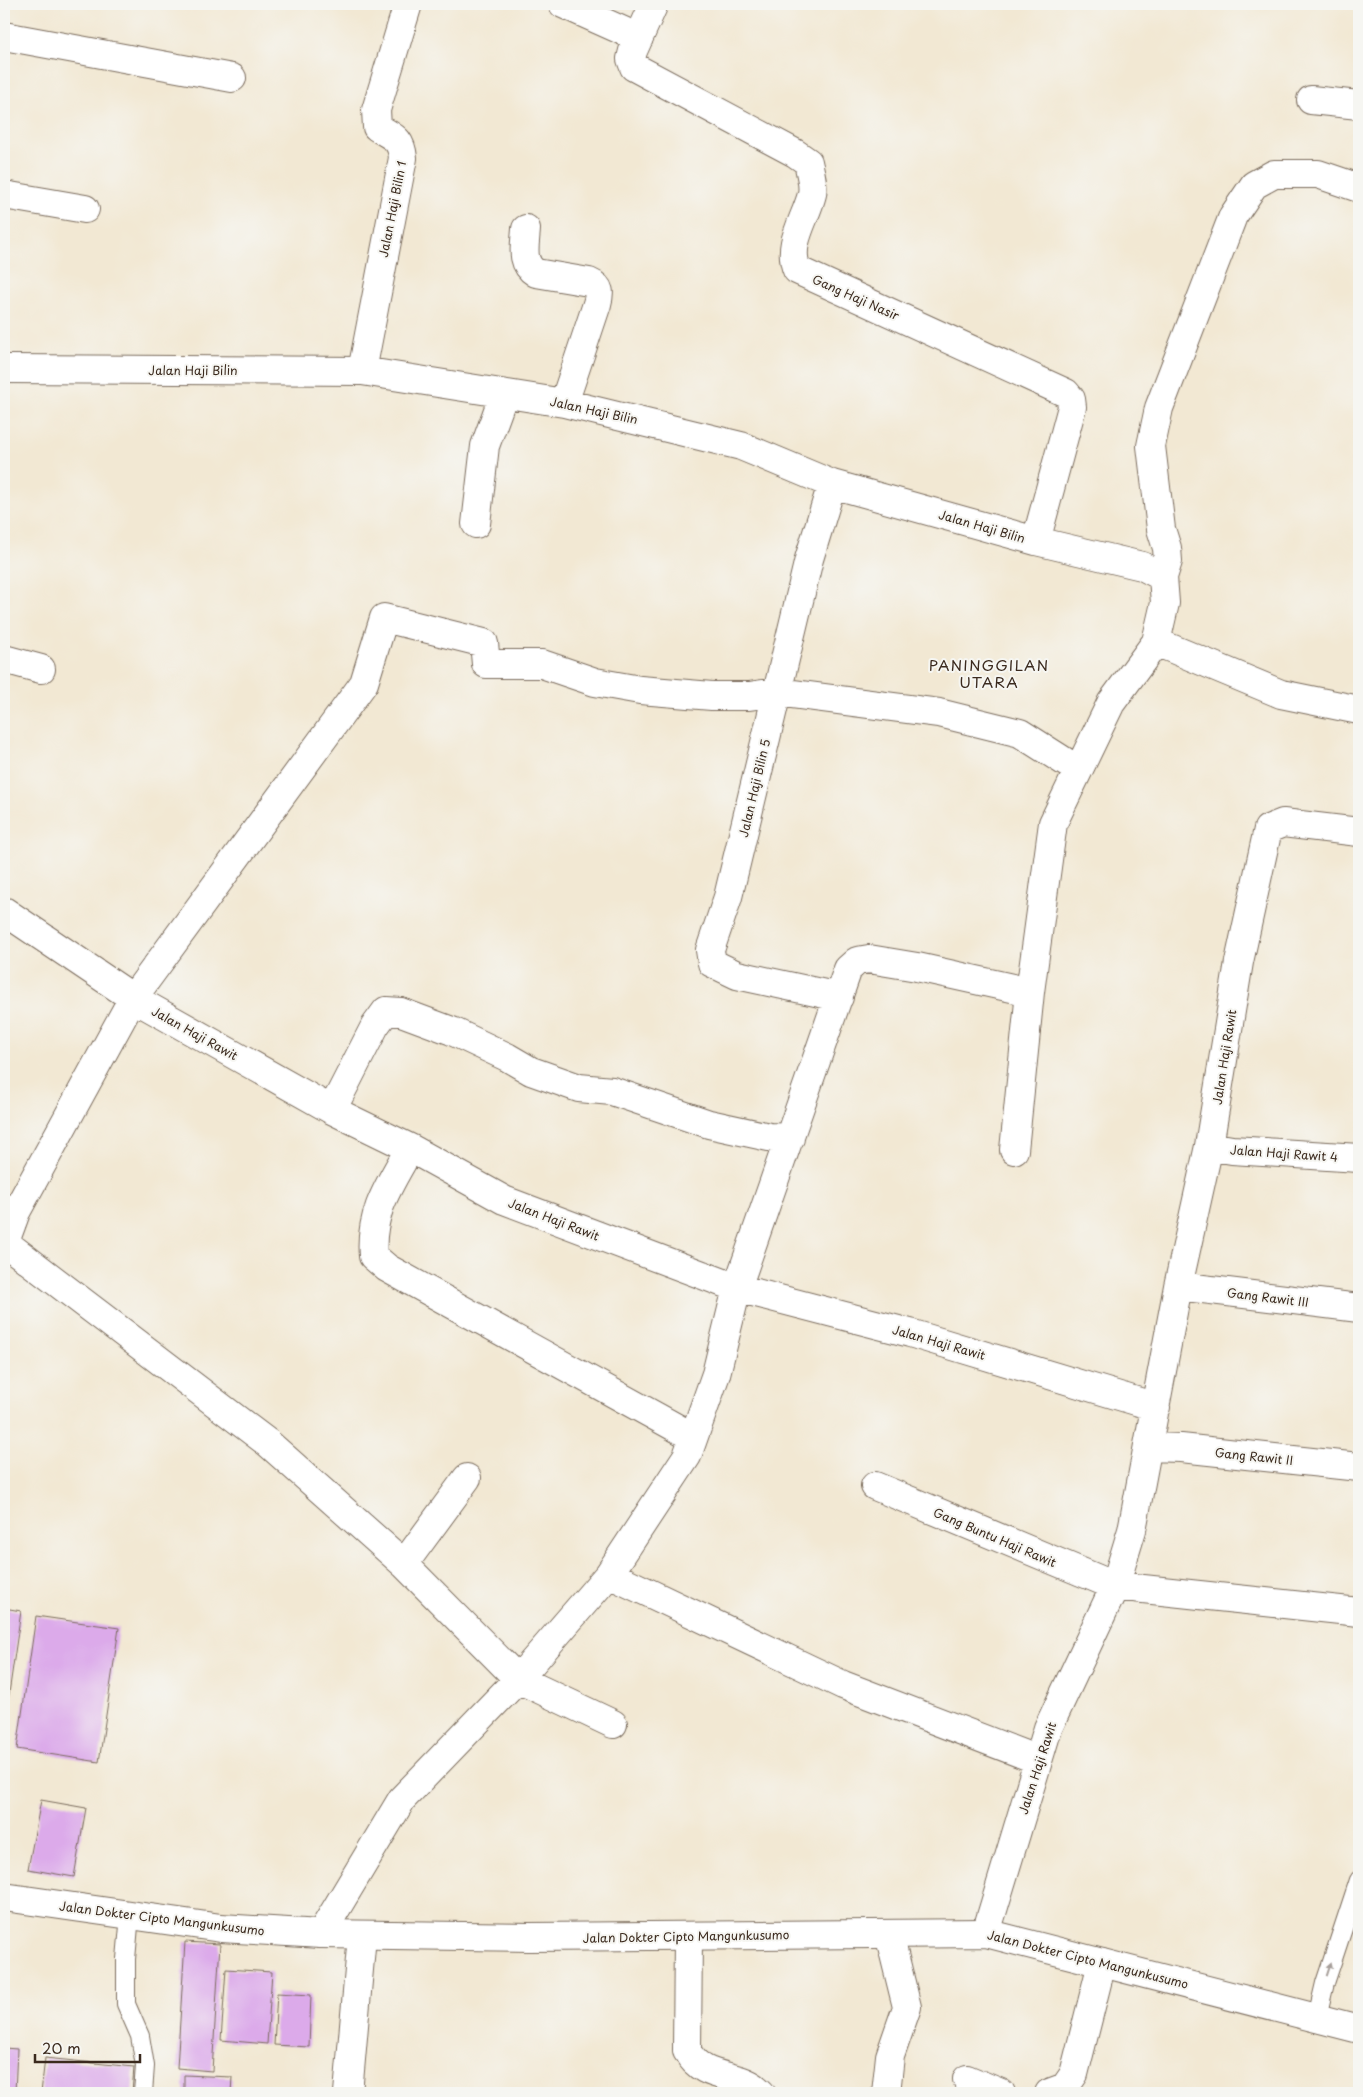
<svg xmlns="http://www.w3.org/2000/svg" width="1363" height="2097" viewBox="0 0 1363 2097" font-family="'Playpen Sans',sans-serif">
	<style>
		.building { fill: #dcaaea }
		.lines { fill: none; stroke-linecap: round; stroke-linejoin: round }
		.lane-casing { stroke: #7b6c5d; stroke-width: 20 }
		.street-casing { stroke: #7b6c5d; stroke-width: 30 }
		.secondary-casing { stroke: #7b6c5d; stroke-width: 30 }
		.lane { stroke: #fff; stroke-width: 18 }
		.street { stroke: #fff; stroke-width: 28 }
		.secondary { stroke: #fff; stroke-width: 28 }
		.oneway { fill: #a79f9a }
		.labels { text-anchor: middle; dominant-baseline: central; stroke-width: 4; stroke-linejoin: round; paint-order: stroke }
		.street-label { font-size: 12px; fill: #3b2a1e; stroke: #f6f6f2 }
		.quarter-label { font-size: 15px; letter-spacing: 1px; fill: #3b2a1e; stroke: #f6f6f2 }
	</style>
	<rect width="100%" height="100%" fill="#f6f6f2"/>
	<filter id="ink" filterUnits="userSpaceOnUse"><feTurbulence type="fractalNoise" baseFrequency=".02" numOctaves="2"/><feDisplacementMap in="SourceGraphic" scale="10" xChannelSelector="R" yChannelSelector="G"/><feConvolveMatrix kernelMatrix="1 2 1 2 8 2 1 2 1" color-interpolation-filters="sRGB"/></filter>
	<filter id="wash" filterUnits="userSpaceOnUse"><feTurbulence type="fractalNoise" baseFrequency=".0096" numOctaves="4" result="noise"/><feDisplacementMap in="SourceGraphic" scale="20" xChannelSelector="R" yChannelSelector="G"/><feGaussianBlur stdDeviation="1.12" result="paint"/><feColorMatrix in="noise" values="0 0 0 0 0 0 0 0 0 0 0 0 0 0 0 0 0 1.4 0 .05"/><feComposite in="paint" operator="in"/></filter>
	<g filter="url(#wash)">
		<rect width="100%" height="100%" fill="#f2e8d3"/>
		<g id="blocks">
			<path class="building" d="M4,1608L21,1611L5,1721H4Z
				M36,1616L119,1628L99,1762L17,1749Z
				M41,1800L86,1808L74,1877L28,1869Z
				M185,1942L220,1944L212,2071L177,2068Z
				M226,1969L272,1972L267,2044L221,2040Z
				M277,1993L311,1995L309,2047L274,2045Z
				M4,2048L17,2049L15,2093H4Z
				M45,2058L134,2067L132,2093H41Z
				M184,2075L232,2077L231,2093H184Z"/>
		</g>
	</g>
	<g filter="url(#ink)">
		<use href="#blocks" fill-opacity="0" stroke="#7b6c5d" stroke-width="1"/>
		<g class="lines">
			<g class="lane-casing">
				<path id="lane" d="M130,1915L126,1959V2004L140,2036L145,2066L143,2093
					M1317,2017L1325,1983L1359,1880"/>
			</g>
			<g class="street-casing">
				<path id="street" d="M563,4L639,38
					M654,4L633,51L631,59L634,67L795,153L808,162C810,172 814,184 812,194C806,219 786,244 797,270L1066,393L1071,399L1072,407L1036,541
					M4,36L232,78
					M1311,100L1359,105
					M4,195L85,209
					M526,229C525,246 520,263 536,273L589,282C601,287 600,293 597,304L564,403
					M4,369L362,371L564,403L741,446L832,484L1036,541L1142,566L1163,577
					M362,371L403,158C401,137 392,137 377,127L376,110L408,4
					M832,484L809,559L728,897L710,950L712,963L737,975L839,997
					M476,524L485,446L504,394
					M1156,642L1281,694L1359,710
					M4,659L41,669
					M4,911L133,998L332,1110L410,1148L504,1200L737,1288L910,1333L1156,1407
					M332,1110L375,1026L386,1011L401,1012L452,1031L507,1057L531,1071L579,1088L612,1091L709,1124L769,1137L790,1138
					M1209,1146L1232,1150L1359,1158
					M410,1148C390,1184 369,1213 373,1256L387,1268L693,1437
					M1014,1150L1030,992L1053,823L1111,703L1156,642L1165,603L1163,577L1168,561L1167,548L1161,529L1151,446L1159,408L1233,216L1254,185L1274,174H1318L1359,188
					M4,1242L268,1443L404,1564L518,1679L613,1724
					M5,1242L16,1212L133,998L364,683L384,618L484,643L486,664H542L595,682L640,690L712,696H749L777,692L939,713L1020,733L1078,770
					M1178,1286L1359,1308
					M1148,1447L1181,1448L1359,1467
					M875,1486L1115,1586L1359,1612
					M404,1564L467,1478
					M609,1574L843,1685L1038,1760
					M986,1933L1048,1728L1115,1586L1132,1530L1178,1286L1209,1146L1239,962L1268,829L1283,823L1359,832
					M321,1934L402,1799L518,1679L609,1574L687,1456L716,1374L737,1288L848,969L857,961L869,959L917,967L1030,992
					M688,1936L687,2051C704,2083 740,2070 761,2093
					M967,2079L1001,2093
					M348,2093L362,1936
					M886,2093L890,2056L907,2007L889,1934
					M1049,2093L1065,2087L1074,2074L1102,1963"/>
			</g>
			<g class="secondary-casing">
				<path id="secondary" d="M4,1897L221,1928L321,1934L529,1937L986,1933L1359,2029"/>
			</g>
			<use href="#lane" class="lane"/>
			<use href="#street" class="street"/>
			<use href="#secondary" class="secondary"/>
		</g>
		<defs><path id="oneway-solid" d="M-6-.8H1V-3.2L6.5 0L1 3.2V.8H-6Z" transform="scale(1.25)"/></defs>
		<use class="oneway" href="#oneway-solid" transform="translate(1329 1969) rotate(-72)"/>
	</g>
	<g class="labels">
		<g class="street-label">
			<text transform="translate(392 209) rotate(-79)">Jalan Haji Bilin 1</text>
			<text transform="translate(856 297) rotate(24)">Gang Haji Nasir</text>
			<text x="193" y="370">Jalan Haji Bilin</text>
			<text transform="translate(594 410) rotate(12)">Jalan Haji Bilin</text>
			<text transform="translate(982 526) rotate(16)">Jalan Haji Bilin</text>
			<text transform="translate(754 788) rotate(-77)">Jalan Haji Bilin 5</text>
			<text transform="translate(195 1033) rotate(29)">Jalan Haji Rawit</text>
			<text transform="translate(1224 1057) rotate(-81)">Jalan Haji Rawit</text>
			<text transform="translate(1284 1153) rotate(4)">Jalan Haji Rawit 4</text>
			<text transform="translate(554 1219) rotate(21)">Jalan Haji Rawit</text>
			<text transform="translate(1268 1297) rotate(7)">Gang Rawit III</text>
			<text transform="translate(939 1342) rotate(16)">Jalan Haji Rawit</text>
			<text transform="translate(1254 1456) rotate(6)">Gang Rawit II</text>
			<text transform="translate(995 1537) rotate(23)">Gang Buntu Haji Rawit</text>
			<text transform="translate(1037 1768) rotate(-72)">Jalan Haji Rawit</text>
			<text transform="translate(162 1918) rotate(7)">Jalan Dokter Cipto Mangunkusumo</text>
			<text transform="translate(686 1936) rotate(-1)">Jalan Dokter Cipto Mangunkusumo</text>
			<text transform="translate(1088 1959) rotate(14)">Jalan Dokter Cipto Mangunkusumo</text>
		</g>
		<g class="quarter-label">
			<text x="989" y="664">PANINGGILAN<tspan x="989" dy="17">UTARA</tspan></text>
		</g>
	</g>
	<rect width="1363" height="2097" fill="none" stroke="#f6f6f2" stroke-width="20"/>
	<path d="M35 2054v8h105v-8" fill="none" stroke="#3b2a1e" stroke-width="2.5"/>
	<text x="42" y="2054" font-size="15" fill="#3b2a1e" stroke="#f6f6f2" stroke-width="4" paint-order="stroke">20 m</text>
</svg>
